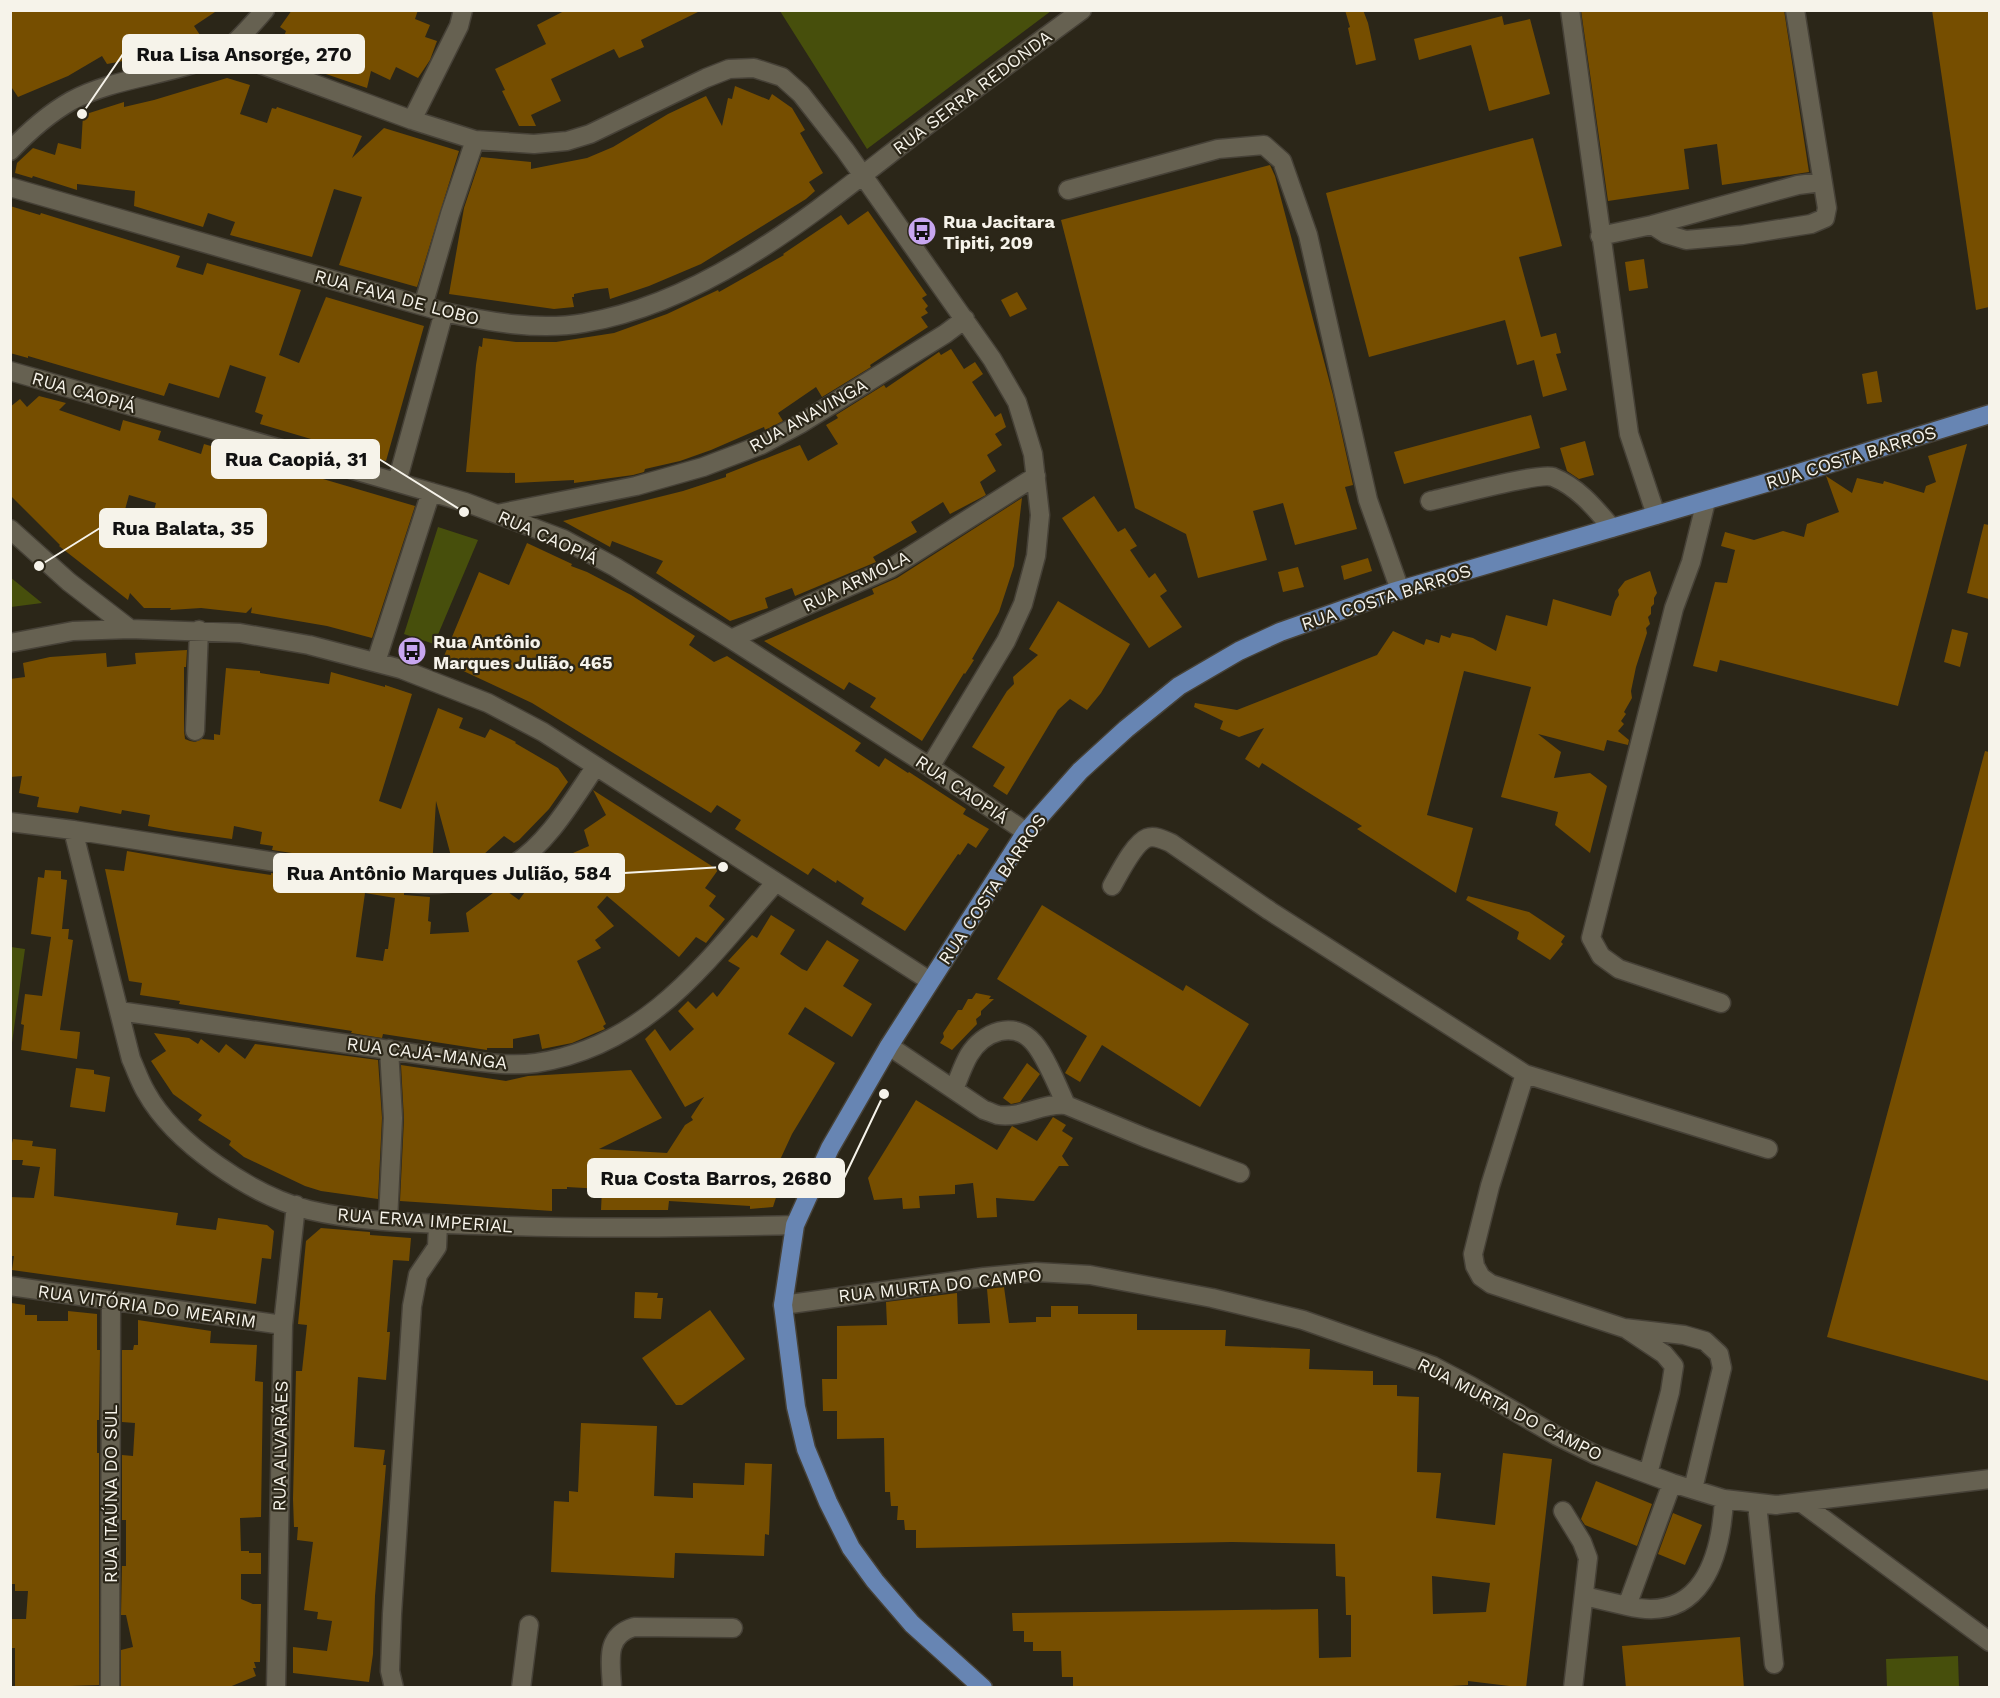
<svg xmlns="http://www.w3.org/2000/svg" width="2000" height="1698" viewBox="0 0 2000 1698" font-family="'Work Sans',sans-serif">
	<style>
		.green { fill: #474f0c }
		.building { fill: #764e00; fill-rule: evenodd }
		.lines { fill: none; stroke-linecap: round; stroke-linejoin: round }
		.minor-casing { stroke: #464137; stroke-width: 21 }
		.major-casing { stroke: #464137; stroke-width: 21 }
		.minor { stroke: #666151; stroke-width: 18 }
		.major { stroke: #6785b3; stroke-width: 18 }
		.labels { text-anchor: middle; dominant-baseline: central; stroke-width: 4.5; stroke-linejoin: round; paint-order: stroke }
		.street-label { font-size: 18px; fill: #f6f3ea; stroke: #2b2618 }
		.poi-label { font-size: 18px; font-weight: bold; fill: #f6f3ea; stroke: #2b2618; text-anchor: start }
		.leader { fill: none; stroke: #f6f3ea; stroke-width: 2 }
		.callout-dot { fill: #f6f3ea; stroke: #2b2618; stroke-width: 2 }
		.callout { fill: #f6f3ea; stroke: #f6f3ea; stroke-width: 2 }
		.callout-label { font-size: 20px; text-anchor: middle; font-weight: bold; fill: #111 }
	</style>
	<rect width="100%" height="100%" fill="#2b2618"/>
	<path class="green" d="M780,11H1051L867,149Z
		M438,527L478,540L434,644L404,634Z
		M10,577L42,603L11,607Z
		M11,947L25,949L11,1050L10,947Z
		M1958,1656L1959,1687H1887L1886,1659Z"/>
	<path class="building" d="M10,10H218L194,26L200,35L171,52L107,64L102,56L68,76L18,97L10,85Z
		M292,10H418L415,19L430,25L425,37L437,41L430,60L418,78L396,67L390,80L371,71L367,88L276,57L286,31L280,27Z
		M566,10H702L641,40L644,47L619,58L614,49L551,79L561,101L531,115L536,126H519L502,91L505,90L495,69L546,44L537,25Z
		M1345,10H1363L1368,23L1376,60L1356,65L1348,28L1350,27Z
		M1581,10H1784L1809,172L1722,185L1717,144L1684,149L1689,189L1608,201Z
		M1932,10H1989V307L1976,310Z
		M1502,16L1504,25L1530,19L1550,94L1489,111L1471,45L1419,60L1414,39Z
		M227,78L250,85L240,114L267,123L272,108L276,109L277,107L362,136L352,158L384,128L459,151L417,287L339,265L362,197L334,189L312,257L230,235L235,222L208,213L203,227L134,206L135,191L77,184V190L33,176L32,178L15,173L17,163L33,148L55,155L58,143L81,149L83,115L124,102V107L154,100Z
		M735,86L769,100L772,94L792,108L805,130L800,133L823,173L809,182L815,191L806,199L701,264L649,286L610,299L608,288L592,290L574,294V297H572L574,307L554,309L449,294L464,208L481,157L531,162V169L587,158L613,147L668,114L706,96L722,126L728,98L732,99Z
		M1533,138L1562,246L1519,257L1541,337L1556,333L1561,353L1556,354L1567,390L1543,397L1534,360L1517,365L1505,320L1369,357L1326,193Z
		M1270,165L1275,176L1333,395L1353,485L1345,487L1357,529L1295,545L1283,503L1253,511L1267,560L1198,578L1186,534L1135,508L1061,220Z
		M10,206L40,215L41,213L180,256L176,267L203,275L207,263L301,290L279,355L299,363L326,297L424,326L386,461L260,424L263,415L255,412L266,377L230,365L219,398L169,383L164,396L28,356V358L10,353Z
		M868,211L927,295L922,298L928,306L925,309L928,313L921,317L928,327L870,365L871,367L822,397L816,387L778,413L783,421L765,430L764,427L711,450L680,461L645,469L644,472L633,475L574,483V480L515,483V473L466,472L476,365L479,346L482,347L483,338L516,342H556L614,333L667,314L718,290L719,292L784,255L783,254L841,215L848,225Z
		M1644,259L1648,288L1629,291L1625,262Z
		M1017,292L1027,309L1010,317L1001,300Z
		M951,349L964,369L975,362L983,374L972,382L995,417L1001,413L1006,427L995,434L1002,445L987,455L996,471L980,482L986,495L950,514L943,502L911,522L917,532L873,557L876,562L795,596L792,588L765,598L768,608L730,621L656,573L663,561L612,541L610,547L563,521L683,491L726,477V474L800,445L808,461L838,444L826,425L838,418L836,415L884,385L886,388L939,352L941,355Z
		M1877,371L1882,402L1867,404L1862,374Z
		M39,396L66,403L59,410L120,431L123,420L161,431L158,440L201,454L204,444L415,506L372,638L327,626L251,613L252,607L246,613L201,608L170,610L171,608H144L130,593L128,600L59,546L60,545L10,495V407L20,399L27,407ZM129,495L156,503L147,537L120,528Z
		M1531,415L1540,448L1404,484L1394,452Z
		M1585,441L1594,475L1579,479L1567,471L1560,448Z
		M1967,444L1898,706L1720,660L1717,672L1693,666L1715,582L1727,583L1735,550L1721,546L1725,532L1754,540L1783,531L1804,537L1807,524L1839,512L1826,476L1852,493L1857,478L1883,484L1884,481L1924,493L1926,486L1936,482L1928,456Z
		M1094,496L1118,532L1125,528L1137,546L1130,550L1149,578L1155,573L1167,591L1160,596L1182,627L1149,648L1062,518Z
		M1022,498L1014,566L999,612L972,659L974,660L965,674L964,673L922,741L870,707L876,698L849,682L844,690L764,641L874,594L872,589L897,578Z
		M1984,524L1989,525V599L1967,593Z
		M527,543L572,564L571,566L587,572L631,595L695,636L689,645L714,662L727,656L861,743L855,751L879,767L885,758L908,773L909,772L966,809L963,814L989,829L976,848L968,843L960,855L958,854L905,931L861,904L864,898L837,880L836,883L813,868L808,875L735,829L741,820L717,805L711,813L532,703L442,661L479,572L509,585Z
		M1368,558L1372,571L1344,580L1341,566Z
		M1298,567L1304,587L1283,592L1278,572Z
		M1650,571L1657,593L1654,598V604L1651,607V614L1648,617L1650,624L1646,628L1647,633L1636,667L1631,691L1632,698L1624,712L1626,714L1621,721L1624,724L1618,731L1629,740L1628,745L1607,740L1604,751L1538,734L1561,752L1554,778L1590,773L1607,786L1590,853L1555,825L1558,812L1501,797L1531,687L1464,671L1427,815L1473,828L1456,893L1357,829L1362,826L1306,791L1262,763L1259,768L1245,759L1264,728L1239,737L1220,729L1223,721L1194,707L1195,703L1237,710L1377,655L1393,631L1424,645L1426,639L1439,643L1441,635L1450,638L1452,633L1473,638L1496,651L1506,615L1547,626L1553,599L1611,616L1615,601L1619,595L1618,590L1625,581Z
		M1058,601L1130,644L1101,693L1087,710L1070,699L1058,710L1007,795L993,786L1005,767L972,747L1007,691L1014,684L1013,677L1038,655L1029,649Z
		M1952,629L1968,633L1960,667L1944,662Z
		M187,650L186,667H184V731L185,739L190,741L195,742L202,739L214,740V734L220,735L226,668L260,671V673L329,684L331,672L385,687V685L412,694L379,801L401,809L438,708L463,718L459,728L485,738L490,729L516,742L515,743L558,768L568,782L549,809L519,840L514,843L504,836L483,855L484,859L454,867L436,801L432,868L412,867L410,871L272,850L273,846L260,844L262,832L234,826L232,839L175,831L148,826L150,815L122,810L121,814L80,806L78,813L37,807L39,797L19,793L22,776L10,777V679L25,677L23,663L50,657L106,653L107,667L136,664L135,653Z
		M1985,751L1989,752V1381L1827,1337Z
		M593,790L718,870L705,888L716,896L709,906L725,919L706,943L696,937L679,957L607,896L597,907L614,926L595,940L601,948L577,961L606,1024L603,1026L605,1029L572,1043L542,1049L539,1034L513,1039V1048H487V1050L383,1034L382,1038L351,1033L352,1031L179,1004L180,1001L140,995L142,983L129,981L105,869L124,871L127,851L236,870L271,875V873L404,893V895L430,897L428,921L431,922L430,934L469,932L466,913L501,887L519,900L535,878L559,873L557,860L589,846L584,830L606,815ZM365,893L395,898L388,949H385L383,961L356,957Z
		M45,870L61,871V879L67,880L62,929H69L68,939L73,940L60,1030L80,1032L77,1059L21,1050L24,1025L21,1024L25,994L42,996L51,937L31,934L38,877L44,878Z
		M1468,896L1529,912L1565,936L1561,942L1563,944L1550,960L1517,939L1519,932L1466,900Z
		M1042,905L1183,991L1186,985L1249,1024L1200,1107L1102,1045L1080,1082L1065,1073L1087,1036L997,979Z
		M771,915L795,930L780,954L802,969L807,971L827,940L859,960L843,986L872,1004L852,1037L805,1007L788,1034L835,1063L792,1134L779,1162L787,1163L773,1207L750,1209V1206L669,1201L668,1210H601L602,1189L567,1187V1189H552V1211L400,1201L404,1119L401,1065L506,1081L528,1076L631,1070L662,1118L599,1149L667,1153L685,1125L693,1120L691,1117L704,1097L685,1107L645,1039L655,1029L670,1051L694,1029L678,1011L688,1001L696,1009L713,992L717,997L740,968L728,961L752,935L757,938Z
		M976,993L991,996L989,999H994L981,1011V1015L976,1019L977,1024L952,1050L940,1043L944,1037L943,1033L958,1010H962L968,999H972Z
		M154,1033L189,1038L198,1044L201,1039L219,1053L226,1044L245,1059L255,1044L378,1060L382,1118L378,1199L321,1191L305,1186L244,1157L229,1145L231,1141L198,1120L202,1115L173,1094L151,1061L166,1051Z
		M1027,1063L1040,1074L1020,1102L1011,1104L1003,1098Z
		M76,1068L94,1070V1074L110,1077L105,1112L70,1107Z
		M916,1100L997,1150L1012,1126L1037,1141L1053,1117L1066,1125L1062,1131L1073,1138L1062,1156L1069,1166H1059L1034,1201L996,1198L997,1217L977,1218L973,1183L955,1185V1194L919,1196L920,1208L903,1209L902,1198L874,1200L868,1178Z
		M13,1139L33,1141L32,1146L56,1149L54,1196L178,1213L176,1225L216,1230L218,1218L267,1225L274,1231L271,1259L262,1258L256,1304L12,1270L14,1256H10V1197L34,1198L40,1167L22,1165L23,1160H10V1143H12Z
		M321,1228L370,1232V1235L411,1238L409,1261L393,1260L387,1332H390L386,1380L358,1377L354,1447L385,1450L383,1465H386L375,1596L373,1654L369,1682L293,1673V1647L327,1651L332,1621L317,1619L318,1612L304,1610L313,1542L297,1540L298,1527H294L293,1499L296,1371H302L307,1325L298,1324L306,1241Z
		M1004,1287L1009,1323L1036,1322V1317H1051V1306H1078V1314H1137V1330H1226L1225,1346L1310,1349L1309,1369L1373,1371V1385H1397V1396L1419,1397L1417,1472L1441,1473L1436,1518L1495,1525L1503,1453L1552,1459L1526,1688L1468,1681V1685L1418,1688H1073V1677H1062L1061,1651H1033V1642H1024V1631H1013L1012,1613L1318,1609L1319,1658L1351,1657V1615H1346L1345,1577L1336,1576L1335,1544L1232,1542L916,1548V1530H905L904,1520H897L898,1506H891L890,1492H885L884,1438L837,1439V1411H823L822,1379H837V1326L887,1325L886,1302L957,1293L958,1324L990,1323L987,1289ZM1432,1576L1490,1583L1486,1612L1433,1614Z
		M635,1292L658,1293L657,1298H663L661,1319L634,1318Z
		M11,1303L25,1305V1315H37V1321H68V1311L97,1314V1350H100L99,1420H97V1453H99V1685L15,1688V1648H10V1619H26L28,1591H15V1584H10Z
		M710,1310L745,1359L682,1405H676L642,1358Z
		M138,1320L211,1331L210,1343L257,1345L255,1381L263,1382L261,1517L240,1518L241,1551H249V1553H261V1574H241V1599L253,1604H261L260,1662H254L256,1668H253L256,1676L227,1688H125V1686H121V1650L133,1647L126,1615H121L122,1566H126V1520H122V1455L133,1456L135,1423L122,1422V1350H133L134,1345H138Z
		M581,1423L657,1426L654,1496L693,1498V1483L744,1485L745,1463L772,1464L769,1535L765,1534L764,1556L675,1553L674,1578L551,1572L554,1501L569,1502V1491L578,1492Z
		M1596,1481L1652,1504L1637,1546L1585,1525L1581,1519Z
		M1673,1513L1702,1525L1685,1565L1658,1554Z
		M1740,1637L1744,1688H1626L1622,1646Z"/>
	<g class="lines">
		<g class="minor-casing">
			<path id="minor" d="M1570,10L1629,434L1656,515
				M225,51L412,120L475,140L534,144L567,141L590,134L706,78L729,69L754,68L782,77L801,94L845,150L992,359L1017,402L1033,454L1040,515L1036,556L1023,604L1006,641L930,767
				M412,120L459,26L463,10
				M10,151C28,132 48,114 71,101C117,76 175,76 223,52C234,46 255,21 265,10
				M10,187L444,312C489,322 538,331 584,323C706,302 809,217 904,143C962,98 1022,54 1082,10
				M1068,190L1218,149L1264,145L1282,161L1308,235L1368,500L1400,590
				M1652,225L1666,234L1686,240L1742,235L1811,224L1825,218L1827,208L1795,10
				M1600,236L1652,225L1798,185L1822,182
				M423,306L450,214L475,140
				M10,371L465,502L563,539L615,567L731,639L930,767L1026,832
				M397,482L444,312
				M1430,501C1450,497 1539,472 1553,477C1578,487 1595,508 1612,528
				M1706,501L1691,562L1674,608L1591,938L1601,956L1619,969L1721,1003
				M497,514L636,486L703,467L761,445L800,424L945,334L965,319
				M10,529L69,582L130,629
				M731,639L891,568L1036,476
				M10,643L73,631L130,629L240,633L309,645L401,669L488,703L543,732L930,981
				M376,662L431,492
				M195,731L199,630
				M10,822L73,830L131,1059C136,1070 140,1082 146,1092C174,1143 253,1196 309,1210C363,1223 421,1223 476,1225C583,1229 689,1228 795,1225
				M73,830L396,881C407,882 418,884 428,884C451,884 494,877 513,865C549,842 572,801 596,766
				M1112,886C1119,874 1134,843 1147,838C1155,835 1164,840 1171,843L1270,911L1525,1074L1768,1149
				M119,1011L445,1058C475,1061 506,1067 536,1063C648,1046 707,961 776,882
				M889,1046L984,1110C988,1111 994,1114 998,1115C1021,1119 1043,1102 1066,1105L1146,1138L1240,1173
				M1525,1074L1490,1186L1473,1254L1475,1266L1481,1277L1491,1284L1624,1328L1684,1335L1705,1341L1719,1354L1722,1368L1693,1489
				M954,1089C959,1078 963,1065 969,1055C983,1032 1014,1019 1034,1043C1046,1057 1058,1087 1066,1105
				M388,1220L393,1118L389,1049
				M10,1286L283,1325
				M783,1305L984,1277L1036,1272L1090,1275L1212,1298L1303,1320L1374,1345L1433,1366L1471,1386L1557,1436L1596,1455L1672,1483L1724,1499L1776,1505L1990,1479
				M1628,1330L1664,1354L1674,1366L1670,1392L1648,1474
				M1672,1483L1627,1606C1701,1624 1721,1559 1724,1499
				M1802,1503L1990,1642
				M1757,1504L1774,1664
				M1563,1511L1582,1542L1588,1558L1573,1688
				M1584,1596L1627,1606
				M110,1688L111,1300
				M276,1688L283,1325L296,1205
				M394,1688L390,1671L392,1614L412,1306L418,1275L437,1247L438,1224
				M521,1688L529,1625
				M612,1688C611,1662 604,1636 634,1627L733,1628"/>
		</g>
		<g class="major-casing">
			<path id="major" d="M983,1688L912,1624L875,1581L851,1548L828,1502L806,1449L796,1407L783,1305L795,1225L830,1148L889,1046L1026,832L1080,771L1126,729L1179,686L1239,651L1280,632L1393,592L1776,480L1990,414"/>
		</g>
		<use href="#minor" class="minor"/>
		<use href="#major" class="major"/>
	</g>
	<defs>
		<g id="bus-disc" transform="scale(1.5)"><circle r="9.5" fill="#c7a6ef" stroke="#2b2618"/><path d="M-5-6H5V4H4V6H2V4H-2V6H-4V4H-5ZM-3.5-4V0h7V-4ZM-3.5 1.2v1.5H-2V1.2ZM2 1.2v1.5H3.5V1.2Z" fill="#111"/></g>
	</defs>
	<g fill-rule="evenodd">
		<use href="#bus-disc" x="922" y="231"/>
		<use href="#bus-disc" x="412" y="651"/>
	</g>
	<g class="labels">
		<g class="street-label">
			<text transform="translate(972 92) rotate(-37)">RUA SERRA REDONDA</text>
			<text transform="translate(397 297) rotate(15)">RUA FAVA DE LOBO</text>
			<text transform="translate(84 392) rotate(16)">RUA CAOPIÁ</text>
			<text transform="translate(808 415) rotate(-29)">RUA ANAVINGA</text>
			<text transform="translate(1851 457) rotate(-17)">RUA COSTA BARROS</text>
			<text transform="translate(548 537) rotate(24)">RUA CAOPIÁ</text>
			<text transform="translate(856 581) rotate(-26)">RUA ARMOLA</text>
			<text transform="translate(1386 597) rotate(-18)">RUA COSTA BARROS</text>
			<text transform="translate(962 789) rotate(34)">RUA CAOPIÁ</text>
			<text transform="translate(992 889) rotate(-56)">RUA COSTA BARROS</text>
			<text transform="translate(427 1053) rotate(7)">RUA CAJÁ-MANGA</text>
			<text transform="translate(425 1220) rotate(4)">RUA ERVA IMPERIAL</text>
			<text transform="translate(940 1285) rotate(-6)">RUA MURTA DO CAMPO</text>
			<text transform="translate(147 1306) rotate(8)">RUA VITÓRIA DO MEARIM</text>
			<text transform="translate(1510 1409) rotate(27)">RUA MURTA DO CAMPO</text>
			<text transform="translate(280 1446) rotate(-89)">RUA ALVARÃES</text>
			<text transform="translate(110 1494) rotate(-90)">RUA ITAÚNA DO SUL</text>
		</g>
		<g class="poi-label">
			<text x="943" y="221">Rua Jacitara<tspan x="943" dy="21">Tipiti, 209</tspan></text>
			<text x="433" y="641">Rua Antônio<tspan x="433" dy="21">Marques Julião, 465</tspan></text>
		</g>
	</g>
	<path class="leader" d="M82 114L123 54M464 512L379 459M39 566L100 528M723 867L624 873M884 1094L844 1178"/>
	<g class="callout-dot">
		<circle cx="82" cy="114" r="6"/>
		<circle cx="464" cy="512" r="6"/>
		<circle cx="39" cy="566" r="6"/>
		<circle cx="723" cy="867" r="6"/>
		<circle cx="884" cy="1094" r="6"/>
	</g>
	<g class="callout">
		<rect x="123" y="35" width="241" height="38" rx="6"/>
		<rect x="212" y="440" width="167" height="38" rx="6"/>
		<rect x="100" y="509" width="166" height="38" rx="6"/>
		<rect x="274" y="854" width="350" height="38" rx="6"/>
		<rect x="588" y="1159" width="256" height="38" rx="6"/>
	</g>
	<g class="callout-label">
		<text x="244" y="61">Rua Lisa Ansorge, 270</text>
		<text x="296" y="466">Rua Caopiá, 31</text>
		<text x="183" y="535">Rua Balata, 35</text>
		<text x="449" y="880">Rua Antônio Marques Julião, 584</text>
		<text x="716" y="1185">Rua Costa Barros, 2680</text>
	</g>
	<rect width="2000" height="1698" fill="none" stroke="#f6f3ea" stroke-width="24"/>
</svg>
